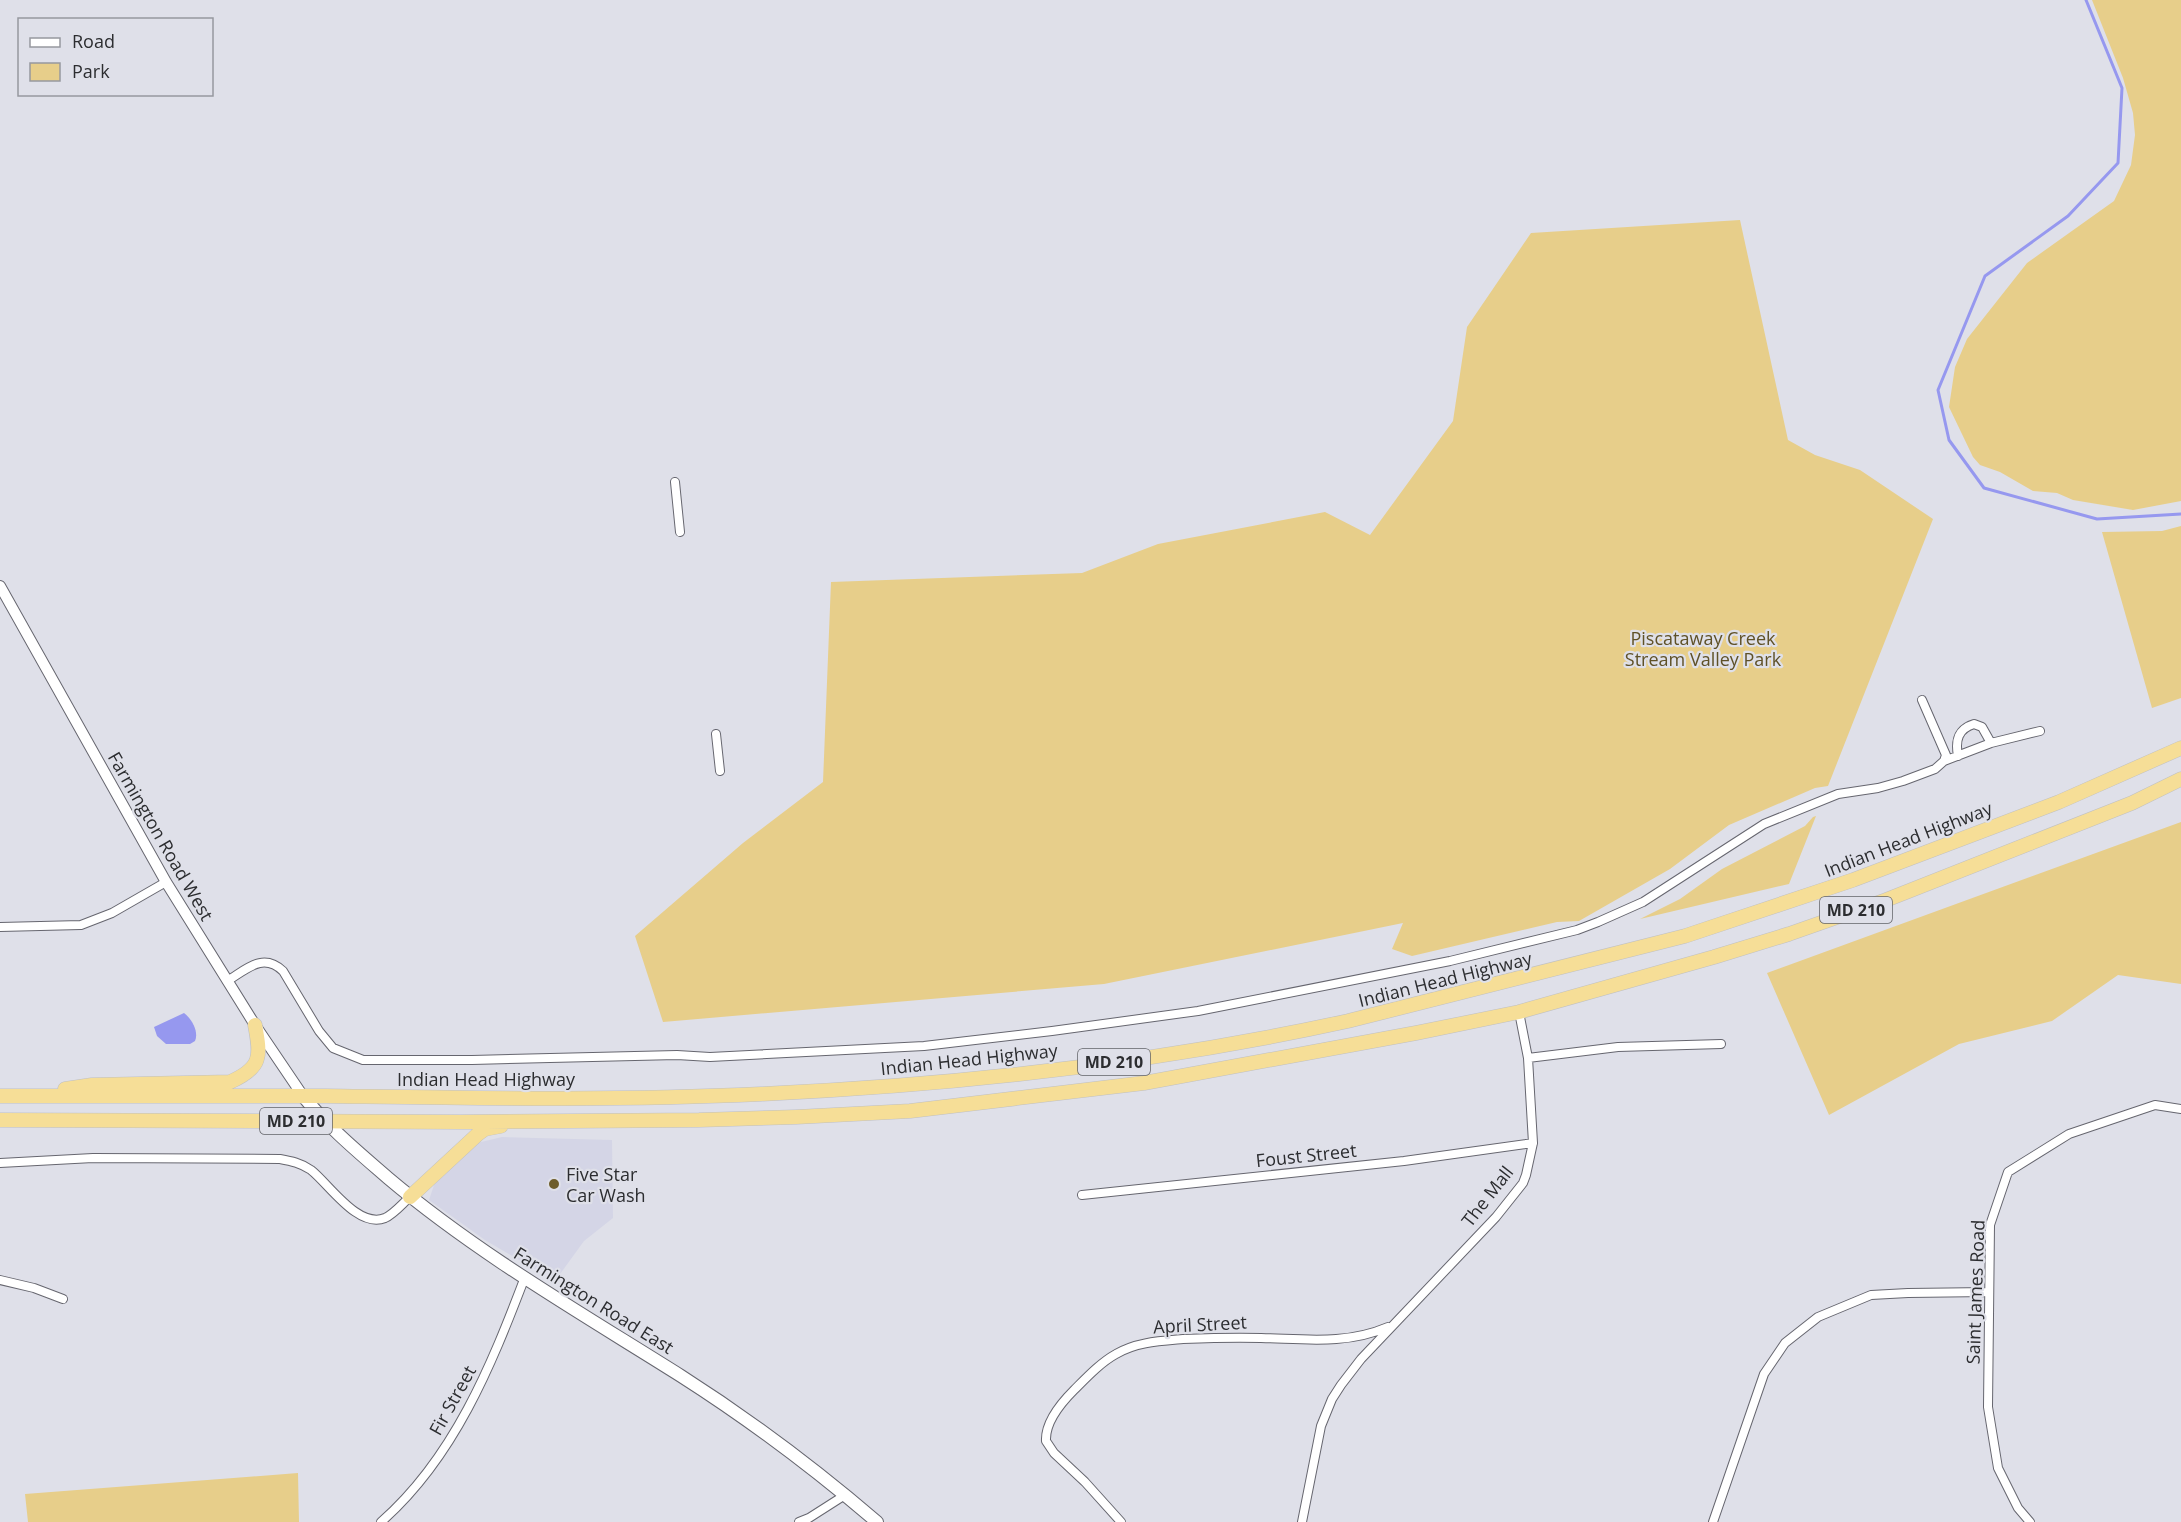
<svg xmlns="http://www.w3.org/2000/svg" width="2181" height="1522" viewBox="0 0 2181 1522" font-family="'Open Sans',sans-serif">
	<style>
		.built { fill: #d4d5e6 }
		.green { fill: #e7ce8a }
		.water { fill: #9698ef }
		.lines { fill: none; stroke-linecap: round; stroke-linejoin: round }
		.stream { stroke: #9698ef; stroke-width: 3 }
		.minor-casing { stroke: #66666f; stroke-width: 10 }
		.tertiary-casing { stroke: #66666f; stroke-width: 12 }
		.secondary-casing { stroke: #66666f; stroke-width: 14 }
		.trunk-casing { stroke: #c0c0c1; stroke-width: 15 }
		.minor { stroke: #fff; stroke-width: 8 }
		.tertiary { stroke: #fff; stroke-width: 10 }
		.secondary { stroke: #fff; stroke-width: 12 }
		.trunk { stroke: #f6de97; stroke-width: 14 }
		.poi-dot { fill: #6e5d2b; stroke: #dfe0e9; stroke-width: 2 }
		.labels { text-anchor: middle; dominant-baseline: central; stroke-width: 4.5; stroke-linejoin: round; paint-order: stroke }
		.shield { fill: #dfe0e9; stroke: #626368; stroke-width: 1.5 }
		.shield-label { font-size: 16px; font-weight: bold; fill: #2c2d30 }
		.park-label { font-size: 18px; fill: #5f5127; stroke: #dfe0e9 }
		.street-label { font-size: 18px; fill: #2c2d30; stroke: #dfe0e9 }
		.poi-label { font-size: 18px; fill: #2c2d30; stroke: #dfe0e9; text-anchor: start }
	</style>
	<rect width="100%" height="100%" fill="#dfe0e9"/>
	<path class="built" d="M502,1137L612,1140L613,1218L584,1241L555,1281L485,1240L429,1200L434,1185L477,1143Z"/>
	<path class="green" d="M2092,0H2181V501L2133,510L2073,500L2057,493L2033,491L2000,472L1980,465L1973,457L1949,407L1955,367L1967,339L2027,263L2114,201L2131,165L2135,135L2133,113L2123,78Z
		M1740,220L1788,440L1815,455L1860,470L1933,519L1828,786L1815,788L1729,825L1670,869L1579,921L1557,922L1412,956L1392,949L1403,923L1104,984L663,1022L635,936L743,843L823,782L831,582L1082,573L1158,544L1325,512L1370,535L1453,421L1467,327L1531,233Z
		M2181,526V698L2152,708L2102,532L2162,531Z
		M1816,816L1789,884L1640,919L1680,899L1722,869L1805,826L1813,817Z
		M2181,822V984L2118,975L2052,1021L1959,1044L1829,1115L1767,973Z
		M298,1473L299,1522H28L25,1494Z"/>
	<path class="water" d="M184,1013C192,1019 199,1032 195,1041L190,1044H166L157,1036L154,1027Z"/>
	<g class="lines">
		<path class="stream" d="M2086,0L2122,88L2118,163L2068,216L1985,276L1938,390L1949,440L1984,488L2097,519L2181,514"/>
		<g class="minor-casing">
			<path id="minor" d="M675,482L680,532
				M1922,700L1946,755L1944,761
				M716,734L720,771
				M1958,756C1955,740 1958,729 1974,724L1982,727L1991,743
				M0,927L81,925L112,913L166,882
				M227,981C247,969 263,952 283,971L319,1031L333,1048L363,1060H472L677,1055L710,1057L924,1046L1052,1031L1198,1011L1450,961L1577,930L1598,922L1643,902L1764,824L1838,794L1878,788L1903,781L1935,769L1944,761L1991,743L2040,731
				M1528,1058L1618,1047L1721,1044
				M0,1163L93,1158L280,1159C291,1161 301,1163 311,1170C329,1184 358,1229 385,1218C394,1214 402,1204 410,1197
				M1082,1195L1404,1161L1533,1143
				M0,1280L34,1288L63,1299
				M381,1522C454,1458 491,1366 525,1277
				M799,1522L809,1518L845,1495
				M1121,1522L1085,1482L1054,1453L1046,1441C1045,1422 1061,1403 1074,1390C1087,1377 1100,1363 1116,1354C1136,1342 1160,1341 1183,1339C1208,1338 1235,1337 1261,1338C1305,1339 1346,1345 1388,1327
				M1302,1522L1321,1426L1332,1399L1341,1385L1361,1359L1496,1217L1523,1183L1526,1175L1533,1143L1528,1058L1519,1012
				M1713,1522L1764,1374L1785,1343L1818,1317L1871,1295L1908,1293L1988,1292
				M2030,1522L2018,1508L1998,1468L1988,1407L1990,1225L2008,1172L2069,1134L2155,1105L2181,1109"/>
		</g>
		<g class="tertiary-casing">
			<path id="tertiary" d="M0,586L166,882L255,1025L303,1096"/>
		</g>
		<g class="secondary-casing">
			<path id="secondary" d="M303,1096C329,1128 357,1151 388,1178C478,1254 581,1313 681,1376C750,1420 815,1469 877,1522"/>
		</g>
		<g class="trunk-casing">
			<path id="trunk" d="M65,1089L92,1085L230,1082C262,1068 261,1056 255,1025
				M0,1096C109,1096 218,1095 326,1096C471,1098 617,1101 761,1094C958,1085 1156,1063 1348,1021L1685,936L1853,880L2059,802L2181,748
				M0,1120L460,1122L699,1120L796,1117L910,1111L1144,1083L1416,1033L1519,1012L1714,957L1789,934L1886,900L2132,803L2181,779
				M410,1197L478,1134L485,1129L501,1126"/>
		</g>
		<use href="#minor" class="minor"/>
		<use href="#tertiary" class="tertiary"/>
		<use href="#secondary" class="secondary"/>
		<use href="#trunk" class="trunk"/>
	</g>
	<circle class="poi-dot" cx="554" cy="1184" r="6"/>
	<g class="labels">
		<g class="shield">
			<rect x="1820" y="897" width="72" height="26" rx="4.5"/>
			<rect x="1078" y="1049" width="72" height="26" rx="4.5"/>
			<rect x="260" y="1108" width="72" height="26" rx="4.5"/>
		</g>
		<g class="shield-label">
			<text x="1856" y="910">MD 210</text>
			<text x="1114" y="1062">MD 210</text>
			<text x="296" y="1121">MD 210</text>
		</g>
		<g class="park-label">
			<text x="1703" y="638">Piscataway Creek<tspan x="1703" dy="21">Stream Valley Park</tspan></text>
		</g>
		<g class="street-label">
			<text transform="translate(161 836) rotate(60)">Farmington Road West</text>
			<text transform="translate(1908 839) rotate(-21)">Indian Head Highway</text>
			<text transform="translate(1445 979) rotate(-14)">Indian Head Highway</text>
			<text transform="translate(969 1059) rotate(-6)">Indian Head Highway</text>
			<text x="486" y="1079">Indian Head Highway</text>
			<text transform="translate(1306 1155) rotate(-6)">Foust Street</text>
			<text transform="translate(1487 1196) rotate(-52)">The Mall</text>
			<text transform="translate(1975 1292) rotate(-88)">Saint James Road</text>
			<text transform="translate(594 1300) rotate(32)">Farmington Road East</text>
			<text transform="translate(1200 1324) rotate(-3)">April Street</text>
			<text transform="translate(452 1400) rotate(-61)">Fir Street</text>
		</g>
		<g class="poi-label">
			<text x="566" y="1174">Five Star<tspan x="566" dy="21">Car Wash</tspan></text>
		</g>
	</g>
	<rect x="18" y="18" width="195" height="78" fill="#dfe0e9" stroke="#97989f" stroke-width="1.5"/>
	<rect x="30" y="38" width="30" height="9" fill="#ffffff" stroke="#97989f" stroke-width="1.5"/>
	<text x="72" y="48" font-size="18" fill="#2c2d30">Road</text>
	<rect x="30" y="63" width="30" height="18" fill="#e7ce8a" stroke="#97989f" stroke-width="1.5"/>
	<text x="72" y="78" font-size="18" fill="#2c2d30">Park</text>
</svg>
